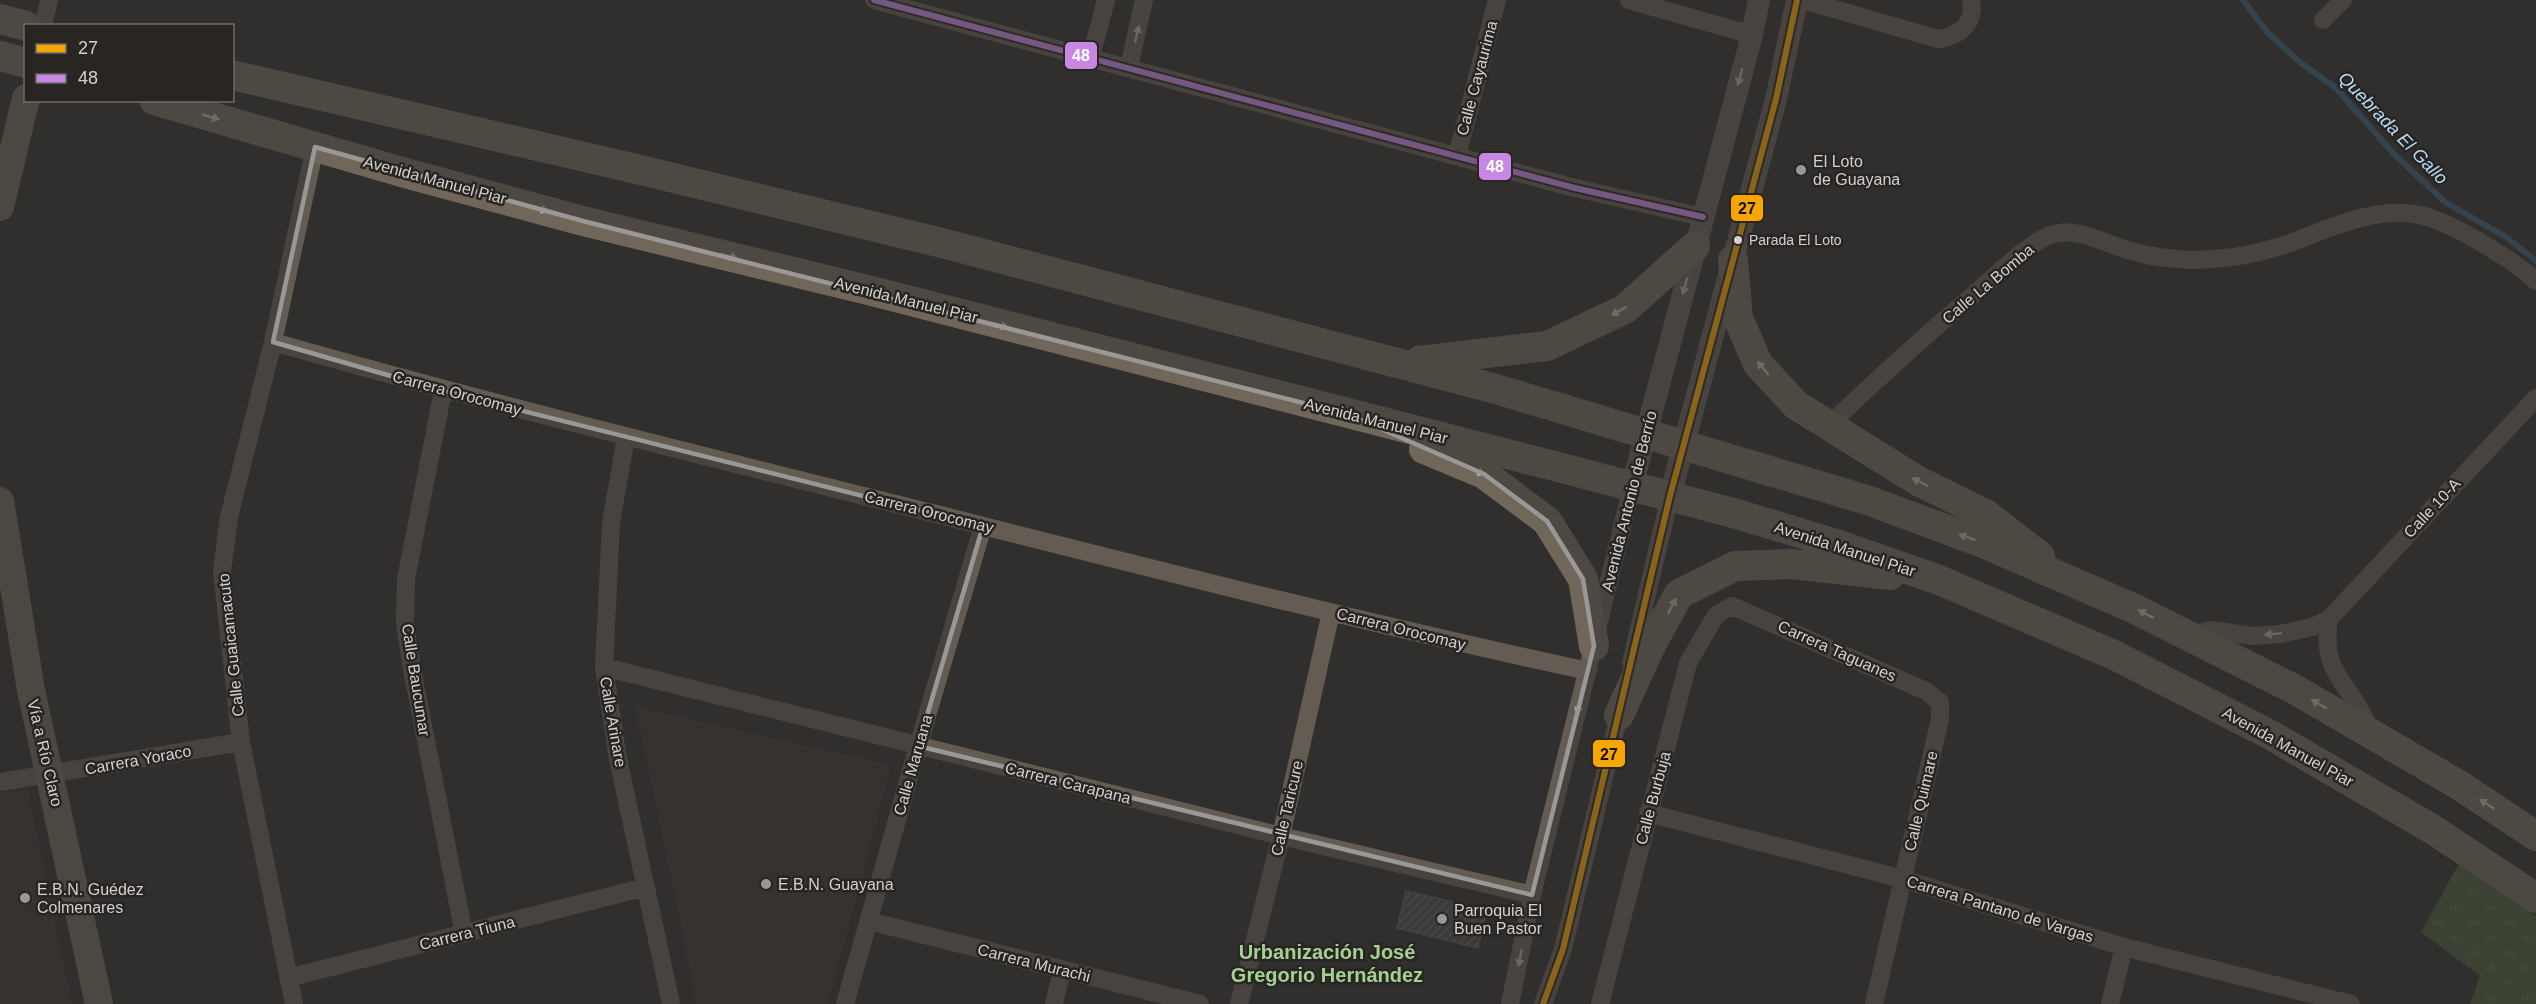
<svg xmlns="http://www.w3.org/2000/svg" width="2536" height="1004" viewBox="0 0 2536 1004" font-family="Helvetica,sans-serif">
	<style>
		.built { fill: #3e3732 }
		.park { fill: url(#park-tufts) }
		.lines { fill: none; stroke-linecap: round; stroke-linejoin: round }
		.stream { stroke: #365e77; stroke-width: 6 }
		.building { fill: url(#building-hatch); stroke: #595856; stroke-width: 1.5 }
		.minor { stroke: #645c53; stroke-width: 18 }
		.tertiary { stroke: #645c53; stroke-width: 22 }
		.primary { stroke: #6d6457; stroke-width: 28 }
		.trunk { stroke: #70675a; stroke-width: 30 }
		.bus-1-casing { stroke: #282523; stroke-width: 10 }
		.bus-2-casing { stroke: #282523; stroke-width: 10 }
		.bus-1 { stroke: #f7a600; stroke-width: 6 }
		.bus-2 { stroke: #c787e3; stroke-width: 6 }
		.oneway { fill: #aca8a4 }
		.oneway2 { fill: #b5b1ad }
		.marked { fill: none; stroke: #9a9897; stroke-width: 4.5; stroke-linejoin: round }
		.poi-dot { fill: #9a9897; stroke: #282523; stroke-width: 2 }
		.bus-dot { fill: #d3d1d0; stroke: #282523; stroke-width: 2 }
		.labels { text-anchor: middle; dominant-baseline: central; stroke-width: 5; stroke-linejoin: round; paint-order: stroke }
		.bus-label { font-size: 14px; fill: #d3d1d0; stroke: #282523; text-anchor: start }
		.street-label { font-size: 16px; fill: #d3d1d0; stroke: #282523 }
		.poi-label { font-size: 16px; fill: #d3d1d0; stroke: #282523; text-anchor: start }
		.water-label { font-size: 18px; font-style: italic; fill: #b5defa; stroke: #282523 }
		.quarter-label { font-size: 20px; font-weight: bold; fill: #a4d191; stroke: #282523 }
		.line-badge { stroke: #282523; stroke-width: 2 }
		.badge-label { font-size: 16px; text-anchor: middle; font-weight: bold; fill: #fff }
		.pale-badge-label { font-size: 16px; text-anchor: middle; font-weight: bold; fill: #111 }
	</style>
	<defs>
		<pattern id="park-tufts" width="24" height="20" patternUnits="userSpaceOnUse" patternTransform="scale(1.5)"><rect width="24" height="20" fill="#47573a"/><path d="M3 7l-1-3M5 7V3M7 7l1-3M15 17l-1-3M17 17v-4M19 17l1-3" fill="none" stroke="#616e55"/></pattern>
		<pattern id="building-hatch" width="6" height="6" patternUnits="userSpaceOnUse" patternTransform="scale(1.5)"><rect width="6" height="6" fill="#4c4b4a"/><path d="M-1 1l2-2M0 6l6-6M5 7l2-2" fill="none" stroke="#656463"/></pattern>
	</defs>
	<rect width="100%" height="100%" fill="#312f2e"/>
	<path class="built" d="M636,707L891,765L828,1004H697Z
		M27,788L72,1004H0V793Z"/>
	<path class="park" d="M2461,860L2536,916V1004H2470L2480,976L2421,932Z"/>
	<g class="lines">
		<path class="stream" d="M2243,0L2268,33L2302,64L2336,88L2393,153L2445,202L2506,237L2536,261"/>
	</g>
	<path class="building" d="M1406,891L1487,910L1478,948L1397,928Z"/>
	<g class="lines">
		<path class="minor" d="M874,0L1575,188L1703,217
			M1629,0L1752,35
			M1803,0L1938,39C1960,36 1976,23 1971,0
			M2323,20L2343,0
			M43,26L49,0
			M1091,56L1106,0
			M1129,67L1144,0
			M1457,156L1497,0
			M273,342C491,404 712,458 932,513C1150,568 1368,624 1588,671
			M443,391L406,579L405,623L412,669L464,934
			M1828,426C1877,379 1928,333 1980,289C2001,271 2023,248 2048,236C2076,224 2108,246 2135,252C2153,257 2171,259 2189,260C2219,260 2249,256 2278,247C2321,233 2368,207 2414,214C2446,218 2512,259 2536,281
			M626,437L611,523L604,667L618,759L671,1004
			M2329,619C2319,679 2357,685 2370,734
			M1597,630L1632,486
			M2188,635L2212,630L2252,636L2280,634L2312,627L2329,619L2536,398
			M1631,663L1670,496
			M604,667L1281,836L1532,895
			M0,782L241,742
			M1648,813L1903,879L2124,947L2351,1004
			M869,921L1200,1004
			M288,978L646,887
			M294,1004L241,742L222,571L229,517L273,342L315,147
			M845,1004L918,746L983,526
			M1054,1004L1062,970
			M1239,1004L1281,836L1331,612
			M1510,1004L1532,895L1590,660
			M1543,1004L1563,949L1621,707
			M1600,1004L1688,663L1716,615L1732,606L1926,691L1940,702V719L1874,1004
			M2110,1004L2124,947"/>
		<path class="tertiary" d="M1632,486L1752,35L1759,0
			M1670,496L1776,99L1797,0"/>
		<path class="primary" d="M0,207L26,98
			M0,501L31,690L99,1004"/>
		<path class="trunk" d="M0,19L26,26
			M0,56L26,63
			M232,75L628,167L942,243L1496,389L1867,500L1983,543L2135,609L2294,689L2459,785L2536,836
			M154,100L409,174L583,221L872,291L1562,468L1737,514L1833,543L1939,580L2114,655L2269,734L2432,829L2536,898
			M1733,260L1738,318L1758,364L1796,405L1918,481L1987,515L2040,556
			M1419,361L1547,346L1625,309L1695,246
			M1424,449L1484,474L1547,521L1583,579L1594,646
			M1619,715L1650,647L1679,594L1735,566L1792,564L1890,575"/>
		<g class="bus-1-casing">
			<path id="bus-1" d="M1543,1004L1563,949L1670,496L1776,99L1797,0"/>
		</g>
		<g class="bus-2-casing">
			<path id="bus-2" d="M874,0L1575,188L1703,217"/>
		</g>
		<use href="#bus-1" class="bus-1"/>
		<use href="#bus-2" class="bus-2"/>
	</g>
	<defs><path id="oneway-solid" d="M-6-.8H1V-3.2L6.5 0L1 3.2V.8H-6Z" transform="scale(1.5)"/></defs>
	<g class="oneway">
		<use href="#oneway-solid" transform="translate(1137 34) rotate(-77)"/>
		<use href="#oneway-solid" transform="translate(1740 77) rotate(105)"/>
		<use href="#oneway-solid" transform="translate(1685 286) rotate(105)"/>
		<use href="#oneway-solid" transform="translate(2273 634) rotate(175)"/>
		<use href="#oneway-solid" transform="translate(1579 706) rotate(104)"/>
		<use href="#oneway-solid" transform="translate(1520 958) rotate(101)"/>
	</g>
	<g class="oneway2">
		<use href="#oneway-solid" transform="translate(211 117) rotate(16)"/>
		<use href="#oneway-solid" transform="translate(540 209) rotate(15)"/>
		<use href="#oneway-solid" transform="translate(729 256) rotate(14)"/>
		<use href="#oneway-solid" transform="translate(1619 311) rotate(151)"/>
		<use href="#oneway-solid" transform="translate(1000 325) rotate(15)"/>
		<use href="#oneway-solid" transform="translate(1763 368) rotate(-129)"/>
		<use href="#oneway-solid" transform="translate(1477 471) rotate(25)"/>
		<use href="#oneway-solid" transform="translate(1920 482) rotate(-152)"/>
		<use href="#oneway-solid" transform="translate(1967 537) rotate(-160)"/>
		<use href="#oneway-solid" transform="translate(1672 606) rotate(-62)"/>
		<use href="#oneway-solid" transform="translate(2146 614) rotate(-153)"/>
		<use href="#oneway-solid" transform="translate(2319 704) rotate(-150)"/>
		<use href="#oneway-solid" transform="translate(2487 804) rotate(-147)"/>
	</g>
	<path d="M0 0H2536V1004H0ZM315,147L583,221L1347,414L1484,474L1547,521L1583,579L1594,646L1532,895L918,746L983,526L443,391L273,342Z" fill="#312f2e" fill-opacity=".55" fill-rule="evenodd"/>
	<path class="marked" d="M315,147L583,221L1347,414L1484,474L1547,521L1583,579L1594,646L1532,895L918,746L983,526L443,391L273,342Z"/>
	<g class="poi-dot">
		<circle cx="1801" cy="170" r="6"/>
		<circle cx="766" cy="884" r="6"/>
		<circle cx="25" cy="898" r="6"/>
		<circle cx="1442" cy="919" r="6"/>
	</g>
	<circle class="bus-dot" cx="1738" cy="240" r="5"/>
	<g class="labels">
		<g class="bus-label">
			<text x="1749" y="240">Parada El Loto</text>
		</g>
		<g class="street-label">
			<text transform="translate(1477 78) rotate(-75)">Calle Cayaurima</text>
			<text transform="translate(435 180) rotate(15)">Avenida Manuel Piar</text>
			<text transform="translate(1988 284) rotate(-40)">Calle La Bomba</text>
			<text transform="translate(906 300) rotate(14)">Avenida Manuel Piar</text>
			<text transform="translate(457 393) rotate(15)">Carrera Orocomay</text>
			<text transform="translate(1376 421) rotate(14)">Avenida Manuel Piar</text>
			<text transform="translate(1629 501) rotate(-76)">Avenida Antonio de Berrío</text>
			<text transform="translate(2432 508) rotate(-47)">Calle 10-A</text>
			<text transform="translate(929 512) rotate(14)">Carrera Orocomay</text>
			<text transform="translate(1845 549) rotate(18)">Avenida Manuel Piar</text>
			<text transform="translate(1401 629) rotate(14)">Carrera Orocomay</text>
			<text transform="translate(231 645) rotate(-96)">Calle Guaicamacuto</text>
			<text transform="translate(1837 651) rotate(24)">Carrera Taguanes</text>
			<text transform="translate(416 680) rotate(81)">Calle Baucumar</text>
			<text transform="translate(613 722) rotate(80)">Calle Arinare</text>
			<text transform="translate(2288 747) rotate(29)">Avenida Manuel Piar</text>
			<text transform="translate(45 753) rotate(77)">Vía a Río Claro</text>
			<text transform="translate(138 760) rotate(-10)">Carrera Yoraco</text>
			<text transform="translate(913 765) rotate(-74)">Calle Maruana</text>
			<text transform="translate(1068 783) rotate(14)">Carrera Carapana</text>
			<text transform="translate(1653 798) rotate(-75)">Calle Burbuja</text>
			<text transform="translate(1921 801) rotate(-77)">Calle Quimare</text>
			<text transform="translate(1287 808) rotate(-77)">Calle Taricure</text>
			<text transform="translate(2000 909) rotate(17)">Carrera Pantano de Vargas</text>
			<text transform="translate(467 933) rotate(-14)">Carrera Tiuna</text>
			<text transform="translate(1034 963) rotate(14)">Carrera Murachi</text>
		</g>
		<g class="poi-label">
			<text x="1813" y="161">El Loto<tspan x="1813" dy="18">de Guayana</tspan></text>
			<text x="778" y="884">E.B.N. Guayana</text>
			<text x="37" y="889">E.B.N. Guédez<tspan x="37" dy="18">Colmenares</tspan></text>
			<text x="1454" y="910">Parroquia El<tspan x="1454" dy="18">Buen Pastor</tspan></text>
		</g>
		<g class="water-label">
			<text transform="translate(2393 128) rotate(46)">Quebrada El Gallo</text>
		</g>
		<g class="quarter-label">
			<text x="1327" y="952">Urbanización José<tspan x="1327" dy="23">Gregorio Hernández</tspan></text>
		</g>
	</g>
	<g class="line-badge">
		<rect x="1064" y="41" width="34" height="29" rx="6" fill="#c787e3"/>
		<rect x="1478" y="152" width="34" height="29" rx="6" fill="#c787e3"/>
		<rect x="1730" y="194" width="34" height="28" rx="6" fill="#f7a600"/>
		<rect x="1592" y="739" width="34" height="29" rx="6" fill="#f7a600"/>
	</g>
	<g class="badge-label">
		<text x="1081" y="61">48</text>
		<text x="1495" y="172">48</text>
	</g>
	<g class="pale-badge-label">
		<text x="1747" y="214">27</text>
		<text x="1609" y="760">27</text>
	</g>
	<rect x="24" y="24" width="210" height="78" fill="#282523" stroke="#6c6a68" stroke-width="1.5"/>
	<rect x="36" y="44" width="30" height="9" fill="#f7a600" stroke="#6c6a68" stroke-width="1.5"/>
	<text x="78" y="54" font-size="18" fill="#d3d1d0">27</text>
	<rect x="36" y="74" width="30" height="9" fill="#c787e3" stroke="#6c6a68" stroke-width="1.5"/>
	<text x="78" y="84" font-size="18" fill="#d3d1d0">48</text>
</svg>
